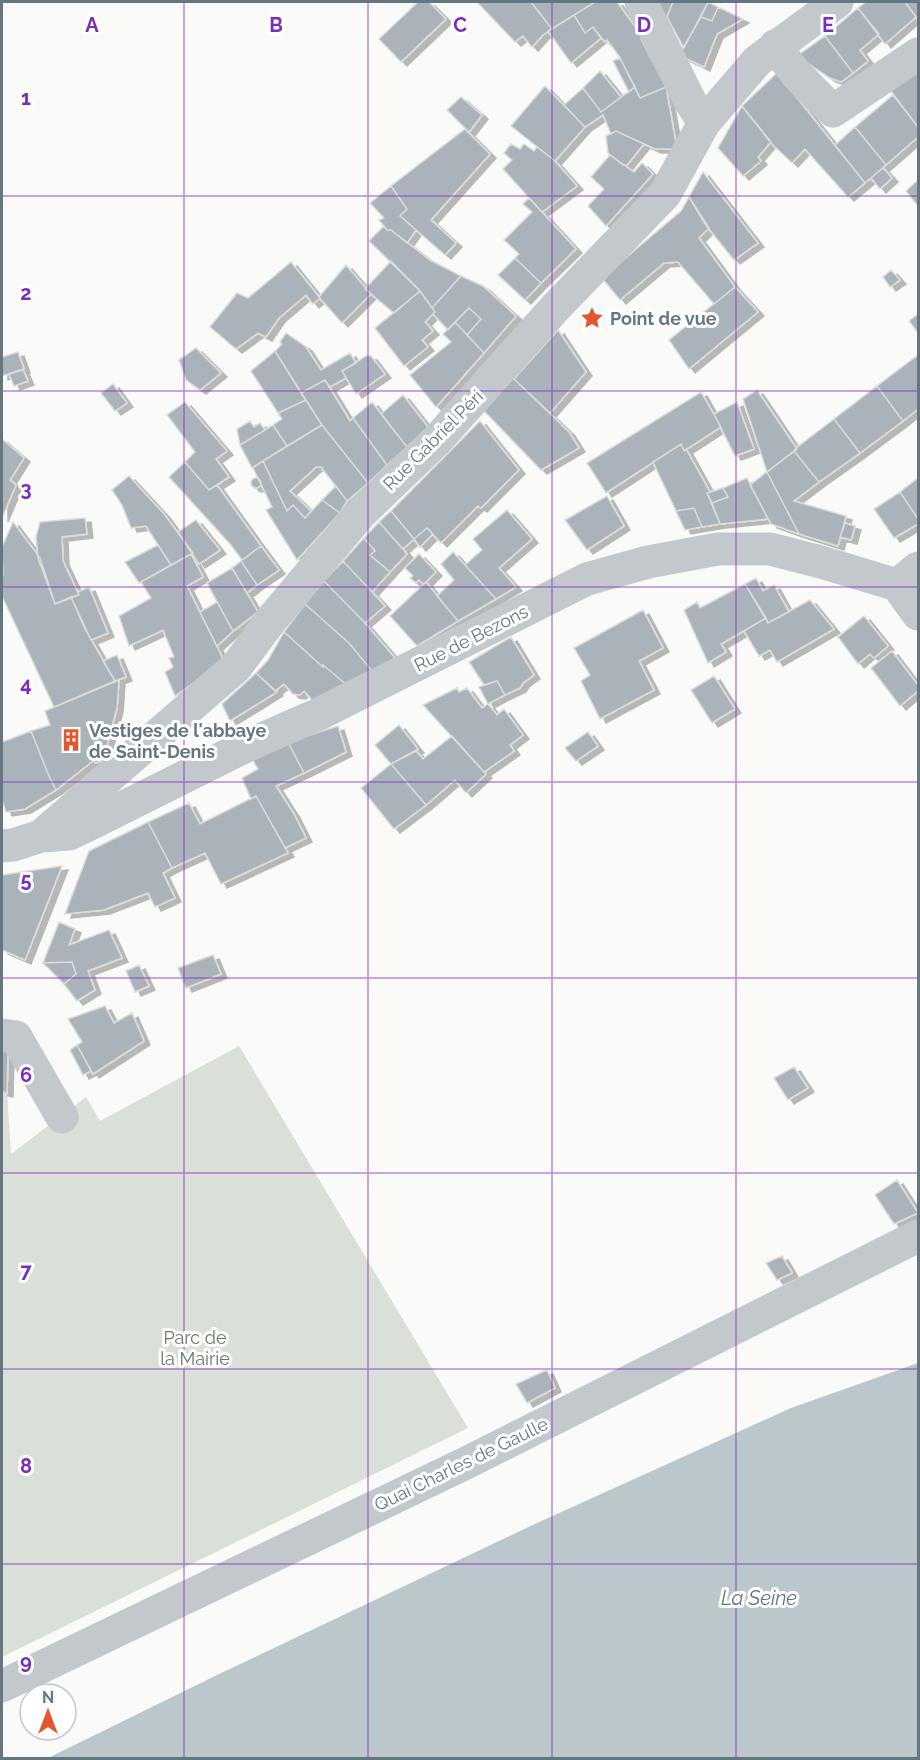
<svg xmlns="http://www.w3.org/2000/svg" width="920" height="1760" viewBox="0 0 920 1760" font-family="Raleway,sans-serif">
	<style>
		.green { fill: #dadfd7 }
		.water { fill: #bbc7cb }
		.building { fill: #aab3b9; stroke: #dcdcda; stroke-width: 1.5; filter: url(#shadow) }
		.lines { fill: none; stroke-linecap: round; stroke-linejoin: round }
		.street { stroke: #c3c8cc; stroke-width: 33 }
		.grid { fill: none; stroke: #7b2cbf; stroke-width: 1.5; stroke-opacity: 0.55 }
		.labels { text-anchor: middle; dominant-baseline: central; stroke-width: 6; stroke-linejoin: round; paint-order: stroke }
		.poi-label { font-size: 18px; font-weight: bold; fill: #657683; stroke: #fff; text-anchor: start }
		.street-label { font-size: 18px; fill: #657683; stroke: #fff }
		.park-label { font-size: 18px; fill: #687a64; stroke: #fff }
		.water-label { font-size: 20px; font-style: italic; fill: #60757c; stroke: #fff }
		.grid-label { font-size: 20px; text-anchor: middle; font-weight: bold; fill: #7b2cbf; stroke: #fff; stroke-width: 6; stroke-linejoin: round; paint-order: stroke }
	</style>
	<defs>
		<filter id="shadow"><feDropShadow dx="6" dy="4" stdDeviation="0" flood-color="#0004"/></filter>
	</defs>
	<rect width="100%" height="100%" fill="#fafaf8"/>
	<path class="green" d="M239,1046L468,1428L2,1657V1051L8,1052L7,1093L11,1154L86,1097L100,1121Z"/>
	<path class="water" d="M918,1363V1758H48L215,1676L537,1523L791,1408Z"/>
	<path class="building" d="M418,2H429L446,19L401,62L379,39Z
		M477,2H531L552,29L543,35L532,47L523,36L515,42Z
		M531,2H595L552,29Z
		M595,2H617L642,36L643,38L641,39L666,87L640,98L619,56L607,40L605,42L593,27L585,33L574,15Z
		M655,2H673L665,21Z
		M673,2H708L684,48L667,17Z
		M708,2L718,7L712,21L701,17Z
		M866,2H905L916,17L885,44L858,8Z
		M905,2H918V21L916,17Z
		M718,7L743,19L717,34L704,67L679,55L701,17L712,21Z
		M858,8L879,34L860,50L868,61L853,73L825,36Z
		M574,15L585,33L593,27L601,38L571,63L548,31Z
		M825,36L853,73L841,82L830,78L797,56Z
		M620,58L635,87L629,92L613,61Z
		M918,65V127L887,86Z
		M600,71L621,97L601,112L583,88Z
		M777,73L865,183L848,197L805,149L792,163L771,143L742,106Z
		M545,86L585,127L555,161L511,126Z
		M635,87L640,98L666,87L677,149H655L616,131L611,134L603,115L585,127L564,105L583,88L601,112Z
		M893,95L918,127V137L886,165L855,127Z
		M461,97L482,115L469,132L447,110Z
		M742,106L771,142L758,157L761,161L743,176L718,148Z
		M855,127L886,165L865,183L835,145Z
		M465,129L490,154L431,220L456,243L445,255L400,216L407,209L391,186Z
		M616,131L644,144L627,165H623L608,153L606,136Z
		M511,144L520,149L524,144L534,151L537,147L555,161L577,186L542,212L503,169L512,160L504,153Z
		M610,155L634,172L642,163L653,174L606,226L588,206L604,189L591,177Z
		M883,168L892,178L880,189L871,178Z
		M703,172L758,243L734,260L705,224L689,197Z
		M918,180V206L906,191Z
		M391,186L407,209L400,216L416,230L407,243L391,230H387L379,220L384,218L370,203Z
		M689,197L709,228L699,238L735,287L714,304L678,262L664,263L620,300L602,278L681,211Z
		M529,198L576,249L541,283L515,258L519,254L504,240L532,212L523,204Z
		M384,226L387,230H391L430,260L461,276L432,308L420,291L369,241Z
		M515,258L541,283L525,300L498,275Z
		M391,261L420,291L394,313L365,289Z
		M291,262L320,298L313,304L306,295L279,318L266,337L258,333L236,349L210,327L237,293L248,298Z
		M346,265L371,294L342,323L319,297Z
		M891,270L900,280L890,287L883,277Z
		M461,276L483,286L516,316L484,353L467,335L481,319L469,308L448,330L433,314L435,312L432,308Z
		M735,287L758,312L689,369L669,340Z
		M420,291L435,312L425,322L433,331L422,340L428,347L404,366L375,328Z
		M469,308L481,319L467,335L455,322Z
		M918,314V333L909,321Z
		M455,322L484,353L436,407L410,375L451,342L443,334Z
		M558,330L586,372L550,413L514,379Z
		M286,333L306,347L321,370L350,353L356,363L342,371L346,378L330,387L325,380L301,393L275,351L282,344L280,342Z
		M196,348L221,373L200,390L186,380L179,360Z
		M275,351L306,400L278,413L251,371Z
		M18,352L24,369L2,376V357Z
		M918,355V409L903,421L877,386Z
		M366,356H371L385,374L356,394L342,371Z
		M23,370L28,381L14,386L9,374Z
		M513,378L569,432L579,448L541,470L484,411Z
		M325,380L350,421L353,418L387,465L368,483L322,425L301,393Z
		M113,384L127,403L115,411L101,393Z
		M877,386L903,421L860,453L834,419Z
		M757,390L797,449L767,472L743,399Z
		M701,392L721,427L684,451L681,444L606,493L587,463Z
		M403,395L428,427L407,447L381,414Z
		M306,400L322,425L287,446L273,425L282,419L278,413Z
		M185,402L227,451L216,459L229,477L209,490L185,462L195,452L167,415Z
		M372,402L407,447L387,465L353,418Z
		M737,402L754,449L735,456L714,414Z
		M834,419L860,453L819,482L794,451L796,448Z
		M250,421L254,427L260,423L265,430L240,445L237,429Z
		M480,421L519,470L481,508L478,506L441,543L427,528L414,539L391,511Z
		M273,425L287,446L252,468L240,445Z
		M322,425L368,483L347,501L321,467H316L290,491L311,511L305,518L293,505L287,511L263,461Z
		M2,439L24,458L10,480L16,485L2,518Z
		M681,444L684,451L686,449L710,492L707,493L720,524L702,527L694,508L676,511L653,462Z
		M794,451L819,482L794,501L846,516L838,546L799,534L767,472Z
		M263,461L287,511L293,505L305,518L322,500L340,513L297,560L266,510L272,507L253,468Z
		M185,462L209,490L217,485L261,546L242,560L231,545L169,477Z
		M767,472L799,534L771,524L750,485Z
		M129,476L164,514L193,553L171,565L146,526L131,528L122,505L112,490Z
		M251 483a5 5 0 1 1 10 0a5 5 0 1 1-10 0Z
		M747,478L768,519L720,524L712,503L728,497L723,488Z
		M918,478V519L900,492Z
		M336,486L347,501L340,513L322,500Z
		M723,488L728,497L712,503L707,493Z
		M900,492L918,519V524L894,538L874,509Z
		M607,496L624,526L587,550L565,520Z
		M694,508L702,527L685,530L676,511Z
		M507,510L532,539L499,568L516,587L496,599L465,565L482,550L473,539Z
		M391,511L414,539L403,549L379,522Z
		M85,518L87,534L62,537L63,561L79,595L55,604L38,558L36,537L40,522Z
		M196,520L220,550L199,564L178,532Z
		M13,522L40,558L55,604L71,597L85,629L115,681L54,707L2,596V576L3,575L2,547Z
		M379,522L407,554L390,572L370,555L375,551L364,538Z
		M845,523L855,526L851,540L840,537Z
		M427,528L433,534L420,547L414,539Z
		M364,538L375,551L370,555L390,572L372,592L343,561Z
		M158,545L171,565L139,583L125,562Z
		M261,546L279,570L257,585L241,561Z
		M453,552L496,599L458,621L437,596L454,580L441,564Z
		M191,554L203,577L187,586L224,661L175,696L165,672L173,667L169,658L174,657L163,630L129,646L119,616L151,598L141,582Z
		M419,554L436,572L424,584L419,580L416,583L410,578L413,576L405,568Z
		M241,561L257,585L247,593L232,568Z
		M343,561L385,606L365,623L324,581Z
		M232,568L258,612L233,631L207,583Z
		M756,578L763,591L774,585L789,612L768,623L745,584Z
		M324,581L365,623L395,658L372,671L349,643L305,604Z
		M426,582L458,621L417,646L390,616Z
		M745,584L766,618L721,644L726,652L708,663L684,610L697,602L700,608Z
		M89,587L108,633L91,640L71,597L79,595L78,592Z
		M810,600L834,629L777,662L770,650L759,656L744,631L766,618L768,623Z
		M217,602L233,631L217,646L200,612Z
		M305,604L349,643L372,671L347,685L323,665V667L284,632Z
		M643,610L663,648L639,661L654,690L600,719L581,681L590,675L574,648Z
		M864,616L888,646L874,658L870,654L858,664L838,637Z
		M284,632L323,667V665L347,685L314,702L304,691L300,695L293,694L284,684L275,691L256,673L268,660Z
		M511,637L534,675L523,683L520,688L505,695L497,681L484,685L469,662Z
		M892,651L918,685V691L900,706L871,668Z
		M117,655L126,677L115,681L103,661Z
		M256,673L277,692L230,721L222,704Z
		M714,676L735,709L712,723L691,690Z
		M119,680L117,708L106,749L101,754L102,757H99L101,761L95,763L94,760L56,790L49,776L31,731L50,725L45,711Z
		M497,681L505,695L488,704L479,687Z
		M457,688L459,692L467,688L482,708L488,704L497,715L504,709L523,735L510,745L514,751L484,772L423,705Z
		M399,725L418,749L391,764L375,745Z
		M338,726L346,752L304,773L288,742Z
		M31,731L49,776L56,790L25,809L6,812L2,800V742Z
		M588,732L598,746L576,761L565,748Z
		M452,736L486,774L466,793L455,780L426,805L391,764L416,751L423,759Z
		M288,742L304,773L276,786L294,814L306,838L285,848L256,796L251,799L242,778L258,769L251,757Z
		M391,764L426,805L394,829L361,788Z
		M256,796L288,853L221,884L205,853L172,868L148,822L189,803L200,824Z
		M148,822L172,868L163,873L175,898L155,907L148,893L104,910L65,914L89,851Z
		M62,866L25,960L2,950V875Z
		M59,922L75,929L69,945L109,930L122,958L88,971L95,990L77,1001L64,984L76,974L72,962L43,963Z
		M213,955L221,974L186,988L178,968Z
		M72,962L76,974L64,984L43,963Z
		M139,965L149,986L135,992L126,971Z
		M105,1006L114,1023L132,1013L144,1041L93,1074L77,1045L82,1042L68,1019Z
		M77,1045L91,1071L83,1075L70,1050Z
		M2,1051L8,1052L7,1093L2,1092Z
		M794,1067L808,1088L788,1100L774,1078Z
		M897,1180L918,1213L894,1224L875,1195Z
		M782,1256L792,1273L777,1280L766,1263Z
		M547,1370L555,1388L527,1403L516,1384Z"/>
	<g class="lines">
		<path class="street" d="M641,2L690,101L704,123
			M775,46L797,75L833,111L918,54
			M897,585L918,614
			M897,585L918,568
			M42,836L69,834L94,822L246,746L319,714L587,579L648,562L718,549H770L821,562L897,585
			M2,846L13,845L41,836L236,667L271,620L361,513L438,439L555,308L665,194L704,123L757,61L837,2
			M2,1035L16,1037L62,1117
			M2,1686L466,1463L918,1236"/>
	</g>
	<path class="grid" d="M184,2V1758M368,2V1758M552,2V1758M736,2V1758M2,196H918M2,391H918M2,587H918M2,782H918M2,978H918M2,1173H918M2,1369H918M2,1564H918"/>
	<defs>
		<g id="sight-bare" transform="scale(1.8)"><path d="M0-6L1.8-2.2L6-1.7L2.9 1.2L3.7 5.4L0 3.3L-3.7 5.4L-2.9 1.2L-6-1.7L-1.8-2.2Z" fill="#e4572e" stroke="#fff" stroke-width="2.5" paint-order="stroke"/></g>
		<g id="building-bare" transform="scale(1.8)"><path d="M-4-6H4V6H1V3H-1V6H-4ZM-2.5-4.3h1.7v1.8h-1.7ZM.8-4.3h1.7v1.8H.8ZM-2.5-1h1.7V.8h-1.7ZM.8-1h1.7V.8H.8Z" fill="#e4572e" stroke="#fff" stroke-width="2.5" paint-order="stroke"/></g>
	</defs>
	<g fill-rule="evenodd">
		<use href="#sight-bare" x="592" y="318"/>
		<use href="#building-bare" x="71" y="740"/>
	</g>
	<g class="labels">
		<g class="poi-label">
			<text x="610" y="318">Point de vue</text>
			<text x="89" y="730">Vestiges de l'abbaye<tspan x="89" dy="21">de Saint-Denis</tspan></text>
		</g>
		<g class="street-label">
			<text transform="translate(433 440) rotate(-45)">Rue Gabriel Péri</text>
			<text transform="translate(471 638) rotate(-27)">Rue de Bezons</text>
			<text transform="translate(461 1464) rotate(-26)">Quai Charles de Gaulle</text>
		</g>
		<g class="park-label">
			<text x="195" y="1337">Parc de<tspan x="195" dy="21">la Mairie</tspan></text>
		</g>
		<g class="water-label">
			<text x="759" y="1598">La Seine</text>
		</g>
	</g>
	<g class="grid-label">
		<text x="92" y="32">A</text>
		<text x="276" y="32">B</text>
		<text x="460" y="32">C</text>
		<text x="644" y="32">D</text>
		<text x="828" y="32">E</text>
		<text x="26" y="105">1</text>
		<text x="26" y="300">2</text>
		<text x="26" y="496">3</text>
		<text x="26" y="691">4</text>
		<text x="26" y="887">5</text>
		<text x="26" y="1082">6</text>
		<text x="26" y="1278">7</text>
		<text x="26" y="1473">8</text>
		<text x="26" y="1669">9</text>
	</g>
	<rect width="920" height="1760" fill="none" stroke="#657683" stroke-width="6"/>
	<g transform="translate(48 1712)"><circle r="28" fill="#ffffff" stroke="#c1c8cd" stroke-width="1.5"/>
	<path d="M0-4.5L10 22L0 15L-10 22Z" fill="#e4572e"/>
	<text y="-9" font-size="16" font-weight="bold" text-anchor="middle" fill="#657683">N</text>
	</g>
</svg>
